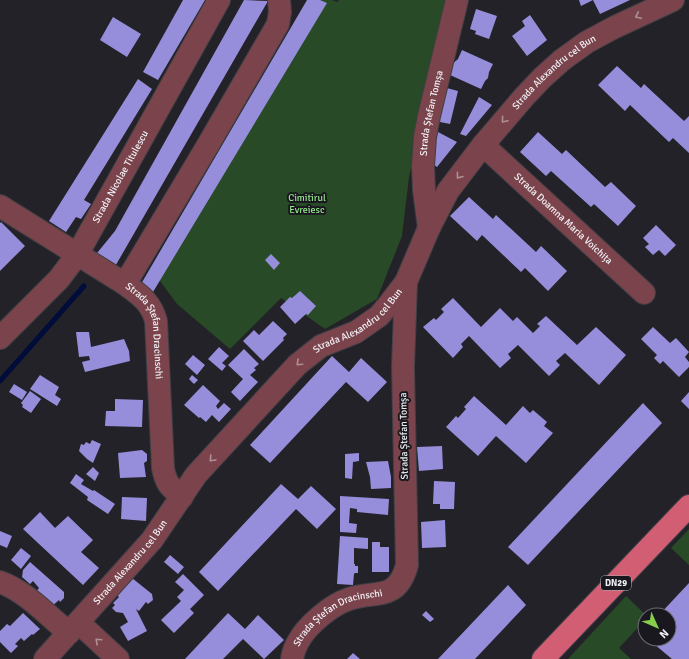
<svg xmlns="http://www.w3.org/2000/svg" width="689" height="659" viewBox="0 0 689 659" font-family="Signika,sans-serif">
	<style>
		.green { fill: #294a26 }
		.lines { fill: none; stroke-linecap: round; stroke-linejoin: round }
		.stream { stroke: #000c39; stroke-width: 5 }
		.building { fill: #968edb }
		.minor-casing { stroke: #3f3f45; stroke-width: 24 }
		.major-casing { stroke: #3f3f45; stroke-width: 24 }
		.minor { stroke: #7b434b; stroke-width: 22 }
		.major { stroke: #d25e73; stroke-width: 22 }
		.oneway { stroke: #af9097 }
		.labels { text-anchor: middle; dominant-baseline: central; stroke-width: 4; stroke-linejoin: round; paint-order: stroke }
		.shield { fill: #19181e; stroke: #afaeb4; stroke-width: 1 }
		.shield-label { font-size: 9px; font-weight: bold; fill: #efeff4 }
		.street-label { font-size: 10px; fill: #efeff4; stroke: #19181e }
		.park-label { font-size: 10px; fill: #95e58d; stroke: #19181e }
	</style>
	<rect width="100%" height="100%" fill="#222228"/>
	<path class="green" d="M314,0H332L337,2L339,0H451L409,177L402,236L377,299L325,329L281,298L230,349L177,304L155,274Z
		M689,529V565L671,548Z
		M626,596L646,615H645V620L619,648L631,659H568Z"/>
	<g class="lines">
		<path class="stream" d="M0,381L84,286"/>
	</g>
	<path class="building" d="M183,0H205L158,80L143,72Z
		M244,0L268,1L113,270L93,258L115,231Z
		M307,0H320L327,3L153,292L141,284Z
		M579,0H630L600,14L593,0L581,6Z
		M476,9L497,16L489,39L475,34L476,31L470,29Z
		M530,15L547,40L527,56L512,36L525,26L522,21Z
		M113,17L141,34L127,57L100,40Z
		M462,50L493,64L489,72L488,78L485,81L481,89L450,75L451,65L458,59Z
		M617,66L641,88L644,84L684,121L689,116V153L673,138L669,142L630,105L625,111L598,85Z
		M138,79L152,89L84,200L91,204L81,219L76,217L66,232L49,221Z
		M443,87L458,91L450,124L435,121Z
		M479,97L492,105L466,136L460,134Z
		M438,132L457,142L437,167L430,162Z
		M538,132L562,154L566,150L605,187L611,182L636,206L618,226L594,204L591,207L551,171L546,176L520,152Z
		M469,197L493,219L496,215L536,252L541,246L567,271L548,291L525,268L521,272L482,235L477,241L450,216Z
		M1,222L25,246L0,271V223Z
		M656,225L676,245L665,256L659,250L653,255L645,247L649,244L643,238Z
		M271,254L280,263L274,270L265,260Z
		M300,291L316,306L308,315L306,314L295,324L280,307L290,297L292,298Z
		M453,298L481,327L500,308L513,321L517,317L533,333L540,326L537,324L546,316L577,345L596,327L626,355L599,385L565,353L556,361L560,365L549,376L518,345L508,354L511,358L500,368L469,336L461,344L463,347L453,358L423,327L434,318L436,320L444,312L441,309Z
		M273,321L287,334L283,338L284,340L263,361L243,341L254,330L259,335Z
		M653,327L670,343L676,338L689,352L685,357L689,362V367L679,377L663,361L660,364L654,358L657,355L641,339Z
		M76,332H89L91,347L124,339L129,351L130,361L85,372L82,362L90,360L89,356L79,357Z
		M219,347L229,356L222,363L226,366L222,371L208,359Z
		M244,349L259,364L254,368L256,370L250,375L258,382L240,401L231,392L243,379L228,365Z
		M193,355L205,365L197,375L185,364Z
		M332,356L349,372L361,358L387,382L368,402L346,382L270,463L250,445Z
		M40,375L59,387L55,395L61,399L57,406L30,389Z
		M192,375L198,380L194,384L189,379Z
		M14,384L27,392L22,400L9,392Z
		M203,385L220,401L216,406L218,409L224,403L231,409L219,422L212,415L206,422L200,417L199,418L184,405Z
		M30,391L41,399L31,413L22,407L23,405L21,403Z
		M689,392V409L681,401Z
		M474,396L506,425L523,406L530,413L533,410L547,422L544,426L553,433L526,463L496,436L478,456L446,427L456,416L458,418L466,409L464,407Z
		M115,399L143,400L142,427L105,426L106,411H115Z
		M643,403L662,423L528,565L508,547Z
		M92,440L101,444L93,463L87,459L79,451L81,444L84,445L86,442L90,444Z
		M442,446L443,469L419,471L417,447Z
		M142,450L147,454V461L144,463L146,477L120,478L118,453Z
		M359,453V461L353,462L352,479L345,478V454Z
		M388,461L391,477V488L371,489L370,477L366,462Z
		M93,467L99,473L95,481L86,474Z
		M76,474L84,480L81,484L93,491L94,490L115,504L108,514L87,500L88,497L70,483Z
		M434,481L455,482L454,509H440V504H433Z
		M281,484L298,499L311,486L336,509L317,529L296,509L218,591L199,572Z
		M340,496L389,499L388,515L357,512V509L350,508L349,523L357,524L356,533L340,532Z
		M122,497L147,498L146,521L121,519Z
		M40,512L55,528L68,516L93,540L81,552L99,568L83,585L23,529Z
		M445,520L446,547L422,548L421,522Z
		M0,531L12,536L7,548L0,545Z
		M340,536L368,538V549L354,548V564H355V566H358V573H355L354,574L353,585L337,584Z
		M372,542H380V547H389V572H372Z
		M21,548L31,556L21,569L11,560Z
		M170,555L184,567L178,574L164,562Z
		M30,562L64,592V598L60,602L59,600L50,608L35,593L39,588L33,581L30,584L22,577L23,570Z
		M183,574L204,595L190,609L194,613L174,633L161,620L181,601L177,597L184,590L175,582Z
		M132,578L152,594L153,600L148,604L146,602L139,611L136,609L147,631L128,641L120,627L128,622L123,613L116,612L112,608L115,605L113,603L119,597L117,595Z
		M689,583V659H672L648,639H669V615H659Z
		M508,585L526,605L475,659H438Z
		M426,611L434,619L430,622L422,615Z
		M23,613L40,629L33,635L32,634L24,641L21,638L15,644L18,646L11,653L0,642V631L7,624L10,626Z
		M228,613L245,629L258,615L284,640L264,659L243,639L223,659H185Z
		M353,653L360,659H347Z"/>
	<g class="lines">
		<g class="minor-casing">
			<g id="minor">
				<path id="s1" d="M483,145L644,293"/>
				<path id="s2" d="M0,206L125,284C140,295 151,302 156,321L163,468C166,484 170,487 182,497"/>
				<path id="s3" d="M429,228L424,190L423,166L425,137L429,116L457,0"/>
				<path d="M125,284L208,145L278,24L280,12L279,0"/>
				<path id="s4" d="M0,338L59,279L77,255L219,0"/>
				<path d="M0,582C27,592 47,615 69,633"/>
				<path d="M79,623L118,659"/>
				<path id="s5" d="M45,659L152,540L196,475L297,365L321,346L356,332L379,316L390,303L406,282L429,228L448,191L483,145L524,97L542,78L562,60L587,42L615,27L673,0"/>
				<path id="s6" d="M292,659C293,653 295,647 298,642C307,625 331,605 349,599C376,590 397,602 407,565L403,367L406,282"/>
			</g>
		</g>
		<g class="major-casing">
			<path id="major" d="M543,659L689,506"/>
		</g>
		<use href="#minor" class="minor"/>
		<use href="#major" class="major"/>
	</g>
	<defs><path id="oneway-chevron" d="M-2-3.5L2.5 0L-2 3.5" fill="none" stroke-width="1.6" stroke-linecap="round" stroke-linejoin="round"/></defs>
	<g class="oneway">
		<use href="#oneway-chevron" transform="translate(638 16) rotate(155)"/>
		<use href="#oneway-chevron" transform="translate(504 120) rotate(130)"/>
		<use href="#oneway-chevron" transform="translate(459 176) rotate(127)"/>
		<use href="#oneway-chevron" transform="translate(299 363) rotate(137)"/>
		<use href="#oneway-chevron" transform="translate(212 459) rotate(133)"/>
		<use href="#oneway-chevron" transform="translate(98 641) rotate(-137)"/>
	</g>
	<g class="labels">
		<rect class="shield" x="601" y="576" width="30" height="14" rx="3"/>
		<g class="shield-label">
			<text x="616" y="583">DN29</text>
		</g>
		<g class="street-label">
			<text stroke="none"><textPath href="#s5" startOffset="788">Strada Alexandru cel Bun</textPath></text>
			<text stroke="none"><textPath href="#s3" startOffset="116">Strada Ștefan Tomșa</textPath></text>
			<text stroke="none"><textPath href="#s4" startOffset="203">Strada Nicolae Titulescu</textPath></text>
			<text stroke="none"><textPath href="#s1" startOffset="109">Strada Doamna Maria Voichița</textPath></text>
			<text stroke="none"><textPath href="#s5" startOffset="464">Strada Alexandru cel Bun</textPath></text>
			<text stroke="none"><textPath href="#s2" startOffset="202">Strada Ștefan Dracinschi</textPath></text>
			<text transform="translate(404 436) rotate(-91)">Strada Ștefan Tomșa</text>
			<text stroke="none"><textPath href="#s5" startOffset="129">Strada Alexandru cel Bun</textPath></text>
			<text stroke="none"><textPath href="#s6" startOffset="67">Strada Ștefan Dracinschi</textPath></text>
		</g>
		<g class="park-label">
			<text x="307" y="198">Cimitirul<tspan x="307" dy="12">Evreiesc</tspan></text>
		</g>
	</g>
	<g transform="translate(657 627) rotate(135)"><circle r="19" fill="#19181e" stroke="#6f6e74"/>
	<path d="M0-3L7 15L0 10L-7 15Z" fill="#86cf4c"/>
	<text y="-6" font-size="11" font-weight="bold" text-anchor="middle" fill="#efeff4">N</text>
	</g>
</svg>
